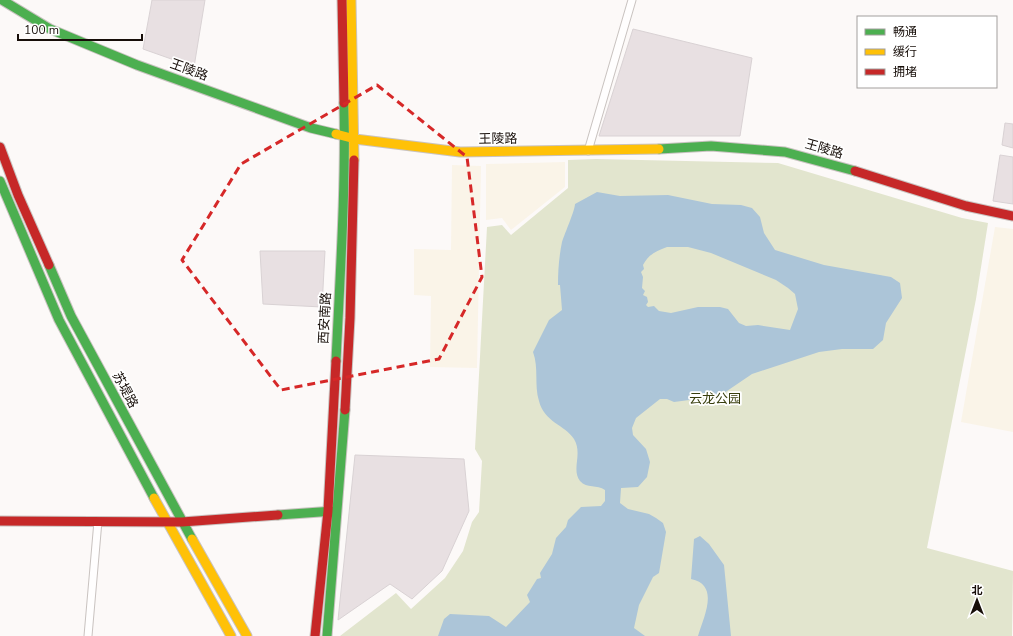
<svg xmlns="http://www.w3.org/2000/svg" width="1013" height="636" viewBox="0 0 1013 636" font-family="'Nunito Sans','Noto Sans SC',sans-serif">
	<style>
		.education { fill: #faf4e8 }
		.green { fill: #e2e5ce }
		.water { fill: #acc5d8; fill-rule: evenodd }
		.building { fill: #e8e0e2; stroke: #d9d2d4 }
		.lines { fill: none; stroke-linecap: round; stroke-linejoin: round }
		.street-casing { stroke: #c9c3c0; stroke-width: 9 }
		.fast-casing { stroke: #c9c3c0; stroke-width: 11 }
		.slow-casing { stroke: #c9c3c0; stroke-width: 11 }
		.jam-casing { stroke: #c9c3c0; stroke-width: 11 }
		.street { stroke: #fffefe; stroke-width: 7 }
		.fast { stroke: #4caf50; stroke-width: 9 }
		.slow { stroke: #ffc107; stroke-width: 9 }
		.jam { stroke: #c62828; stroke-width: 9 }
		.marked { fill: none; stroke: #d62828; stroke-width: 3; stroke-dasharray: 8 5; stroke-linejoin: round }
		.labels { text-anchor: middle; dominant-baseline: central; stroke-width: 3.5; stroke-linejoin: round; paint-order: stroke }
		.street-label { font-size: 13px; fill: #170e09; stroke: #fff }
		.park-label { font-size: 13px; fill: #383e0d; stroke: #fff }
	</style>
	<rect width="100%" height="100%" fill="#fcf9f8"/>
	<path class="education" d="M565,162V187L511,230L502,218L486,220V164Z
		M452,165L481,166L477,368L430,367L431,296L414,295V249L451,250Z
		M995,227L1013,229V432L961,422Z"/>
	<path class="green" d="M596,159L778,163L962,218L988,223L976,299L927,548L1013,571L1012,636H340L396,593L411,609L445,578L463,551L472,522L479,512L482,461L475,449L487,227L502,225L511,235L568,188V160Z"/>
	<path class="water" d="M597,192L620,196L668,195L712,204L741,205L752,208L760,217L764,233L775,250L824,265L891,277L900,283L902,298L886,323L883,340L873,349H842L819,352L752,374L724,393L712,397L674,402L667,399H660L636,418L632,428L633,435L646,449L650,462L647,477L638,487L621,488L620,503L628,509L649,514L656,518L663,523L666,532L659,573L653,577L639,605L634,628L645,636H438L444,619L450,614L489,616L506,627L530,602L527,595L537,579L541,578L540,573L552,554L556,538L566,527L568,520L581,507L601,506L605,501V490C597,484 587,489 580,481C571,469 583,454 574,439C565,425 544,422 539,401C534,385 539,368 533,352L549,320L562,310L560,285H558C558,270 559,257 562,242C565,233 575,210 575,204ZM667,247H688L711,253L776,280L788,288L795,294L798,309L790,330L758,325L746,326L739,323L728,309L720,307H698L671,313L659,311L654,306L648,307L646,305L648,302L647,297L643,295L645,291L642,288L643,277L641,272L644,269L643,265C649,254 656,251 667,247Z
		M700,536L709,544L724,565L731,636H698C704,616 720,585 691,579L694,539Z"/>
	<path class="building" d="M152,0H205L194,67L143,49Z
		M633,29L752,58L740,136H599Z
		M1005,123L1013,124V148L1002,145Z
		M1000,155L1013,157V204L993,201Z
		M260,251H325L322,307L263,304Z
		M355,455L464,459L469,511L442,571L412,599L390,584L338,620Z"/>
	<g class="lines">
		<g class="street-casing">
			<path id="street" d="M588,151L632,0
				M88,636L98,521"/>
		</g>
		<g class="fast-casing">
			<path id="fast" d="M2,0L50,29L137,65L311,128L336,134
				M659,149L711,146L785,152L855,171
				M0,181L59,320L154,498
				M49,265L71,316L192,539
				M336,361C340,275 346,189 344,103
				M278,515L334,511
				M327,636L345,410"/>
		</g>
		<g class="slow-casing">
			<path id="slow" d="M351,0L354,160
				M336,134L355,139L460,152L659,149
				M154,498L231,636
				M192,539L247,636"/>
		</g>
		<g class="jam-casing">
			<path id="jam" d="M342,0L344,103
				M0,147L18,195L49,265
				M855,171L966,206L1013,216
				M345,410L350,318L354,160
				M0,521L182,522L278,515
				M315,636L328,511L336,361"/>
		</g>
		<use href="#street" class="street"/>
		<use href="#fast" class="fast"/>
		<use href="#slow" class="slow"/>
		<use href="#jam" class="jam"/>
	</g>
	<path class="marked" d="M377,85L467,157L482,277L439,359L281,390L182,260L241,164Z"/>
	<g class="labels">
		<g class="street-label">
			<text transform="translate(189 70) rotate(20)">王陵路</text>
			<text transform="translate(498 139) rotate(-1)">王陵路</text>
			<text transform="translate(824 149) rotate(16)">王陵路</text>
			<text transform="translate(325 318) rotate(-87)">西安南路</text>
			<text transform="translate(125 390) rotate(62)">苏堤路</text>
		</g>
		<g class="park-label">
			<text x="715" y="399">云龙公园</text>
		</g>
	</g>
	<rect x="857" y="16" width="140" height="72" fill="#ffffff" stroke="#a29f9d"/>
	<rect x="865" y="29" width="20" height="6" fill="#4caf50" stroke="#a29f9d"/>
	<text x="893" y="36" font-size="12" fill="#170e09">畅通</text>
	<rect x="865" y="49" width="20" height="6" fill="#ffc107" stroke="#a29f9d"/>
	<text x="893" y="56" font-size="12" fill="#170e09">缓行</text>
	<rect x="865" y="69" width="20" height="6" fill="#c62828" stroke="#a29f9d"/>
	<text x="893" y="76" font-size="12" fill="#170e09">拥堵</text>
	<g transform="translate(977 600)" stroke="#ffffff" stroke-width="3" paint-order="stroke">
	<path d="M0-3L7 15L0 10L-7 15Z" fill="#170e09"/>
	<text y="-6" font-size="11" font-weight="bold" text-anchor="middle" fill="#170e09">北</text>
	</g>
	<path d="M18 34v6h124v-6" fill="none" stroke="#170e09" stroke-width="2"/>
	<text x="24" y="34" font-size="12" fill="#170e09" stroke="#ffffff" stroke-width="3" paint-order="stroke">100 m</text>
</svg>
